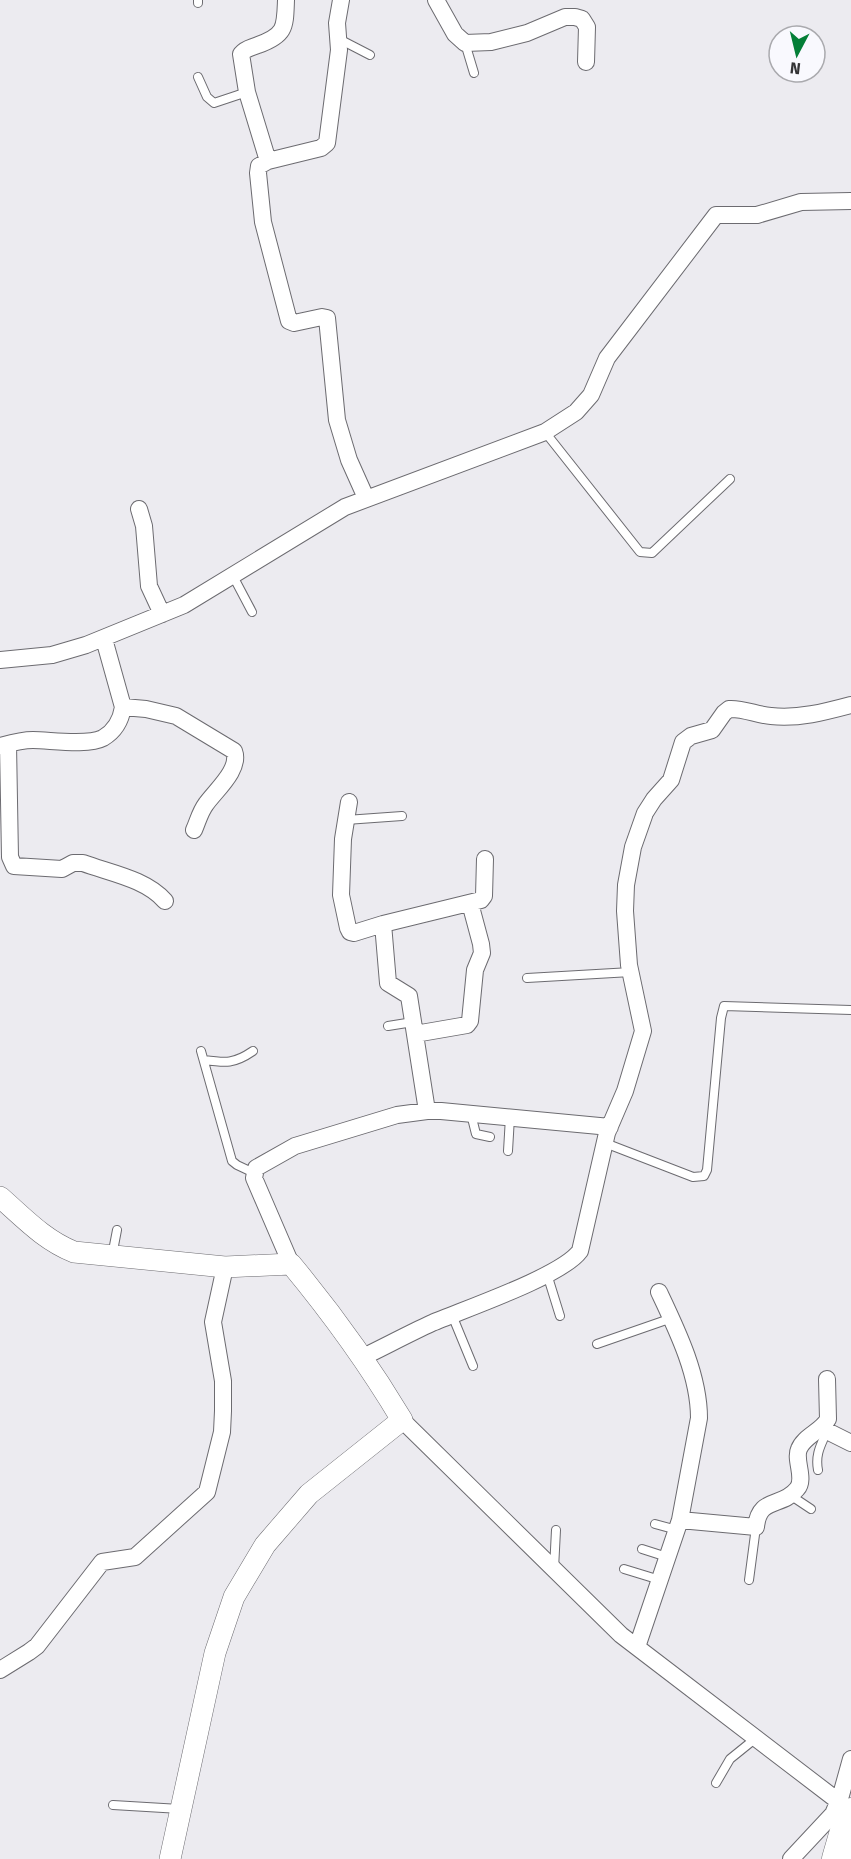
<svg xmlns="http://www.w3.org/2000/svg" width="851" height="1859" viewBox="0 0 851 1859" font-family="'Fira Sans',sans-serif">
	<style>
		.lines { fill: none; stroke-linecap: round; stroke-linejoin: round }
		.service-casing { stroke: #6c6b70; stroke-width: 10 }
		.minor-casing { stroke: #6c6b70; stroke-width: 18 }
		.tertiary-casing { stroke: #6c6b70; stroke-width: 22 }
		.motorway-casing { stroke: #6c6b70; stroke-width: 33 }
		.service { stroke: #fff; stroke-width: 8 }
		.minor { stroke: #fff; stroke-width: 16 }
		.tertiary { stroke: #fff; stroke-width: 21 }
		.motorway { stroke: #fff; stroke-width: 32 }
	</style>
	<rect width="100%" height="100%" fill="#ecebf0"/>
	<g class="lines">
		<g class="service-casing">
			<path id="service" d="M198,3V0
				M339,39L370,55
				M465,43L474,73
				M198,77L207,97L214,103L247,92
				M545,432L640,552L652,553L730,479
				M233,576L252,612
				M346,820L402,816
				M527,978L631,972
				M388,1026L413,1022
				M201,1051L232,1161L237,1165L254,1173
				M204,1060C226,1063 234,1064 253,1051
				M471,1114L476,1134L490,1137
				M605,1143L693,1177L704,1176L707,1170L721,1018L724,1006L851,1010
				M508,1151L510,1117
				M112,1256L117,1230
				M547,1274L560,1316
				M452,1315L473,1366
				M597,1344L672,1318
				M818,1470C815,1454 821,1445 827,1431
				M790,1495L811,1509
				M655,1524L677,1530
				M642,1549L667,1557
				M554,1569L556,1530
				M624,1569L660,1580
				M749,1580L756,1527
				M716,1783L730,1759L756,1738
				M113,1805L180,1809"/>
		</g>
		<g class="minor-casing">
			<path id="minor" d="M341,0L337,23L339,50L327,143L321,148L268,161L259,166L258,173L263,222L289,321L294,323L322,317L327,318L337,420L349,460L366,498
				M436,0L455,34L465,43L491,42L527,33L565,17H575L582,19L587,27L586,62
				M268,161L247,92L241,54C246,48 251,48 258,45C286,35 285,27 286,0
				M139,509L144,526L149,586L162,614
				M0,660L52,655L86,645L184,605L345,507L545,432L576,412L591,395L607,358L716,215H757L801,202L851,201
				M123,707L146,709L176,716L234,751C241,769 216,790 206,804C200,812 198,821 194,830
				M8,744L10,857L14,866L62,869L73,863H83C110,873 146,879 165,901
				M0,746C11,743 21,740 33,740C50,740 88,746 103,738C115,731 121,720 123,707L104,639
				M349,802L343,839L341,895L348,928L350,932L354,933L383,924L388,983L409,996L427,1111
				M383,924L481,900L484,896L485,859
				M415,1034L467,1025L470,1021L475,970L482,953L481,944L470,903
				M291,1264L254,1178L256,1168L295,1146L397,1115L427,1111H441L610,1127
				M659,1292C677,1330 699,1375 699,1418L680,1520
				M361,1358C384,1347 408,1334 432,1323C465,1309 562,1276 580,1251L607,1133L625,1091L643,1031L629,965L625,911L626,885L633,847L645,813L654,799L671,780L683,742L691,736L712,730L724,713L729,709C743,708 757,715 771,716C798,719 825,712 851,705
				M402,1420L621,1635L838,1801
				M821,1428L851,1443
				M637,1647L680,1520L756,1527C759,1496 782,1508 797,1489C806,1479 794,1460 799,1449C804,1436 822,1431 828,1419L827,1379
				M0,1670L29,1652L37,1646L102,1562L135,1557L207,1492L222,1432L223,1411V1381L213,1322L225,1267
				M791,1859L833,1814L841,1795L851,1759"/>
		</g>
		<g class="tertiary-casing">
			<path id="tertiary" d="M0,1197C24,1218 44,1240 74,1252L225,1267L291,1264C330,1311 371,1368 402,1420L309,1494L265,1545L234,1597L215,1653L170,1859"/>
		</g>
		<g class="motorway-casing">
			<path id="motorway" d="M838,1859L851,1814"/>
		</g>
		<use href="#service" class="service"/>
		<use href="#minor" class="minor"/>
		<use href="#tertiary" class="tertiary"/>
		<use href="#motorway" class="motorway"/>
	</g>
	<g transform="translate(797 54) rotate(187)"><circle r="28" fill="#f9f9fe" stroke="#aaaaae" stroke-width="1.5"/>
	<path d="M0-4.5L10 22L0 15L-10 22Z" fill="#047f37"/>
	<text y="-9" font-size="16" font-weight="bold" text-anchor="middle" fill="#343436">N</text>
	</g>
</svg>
